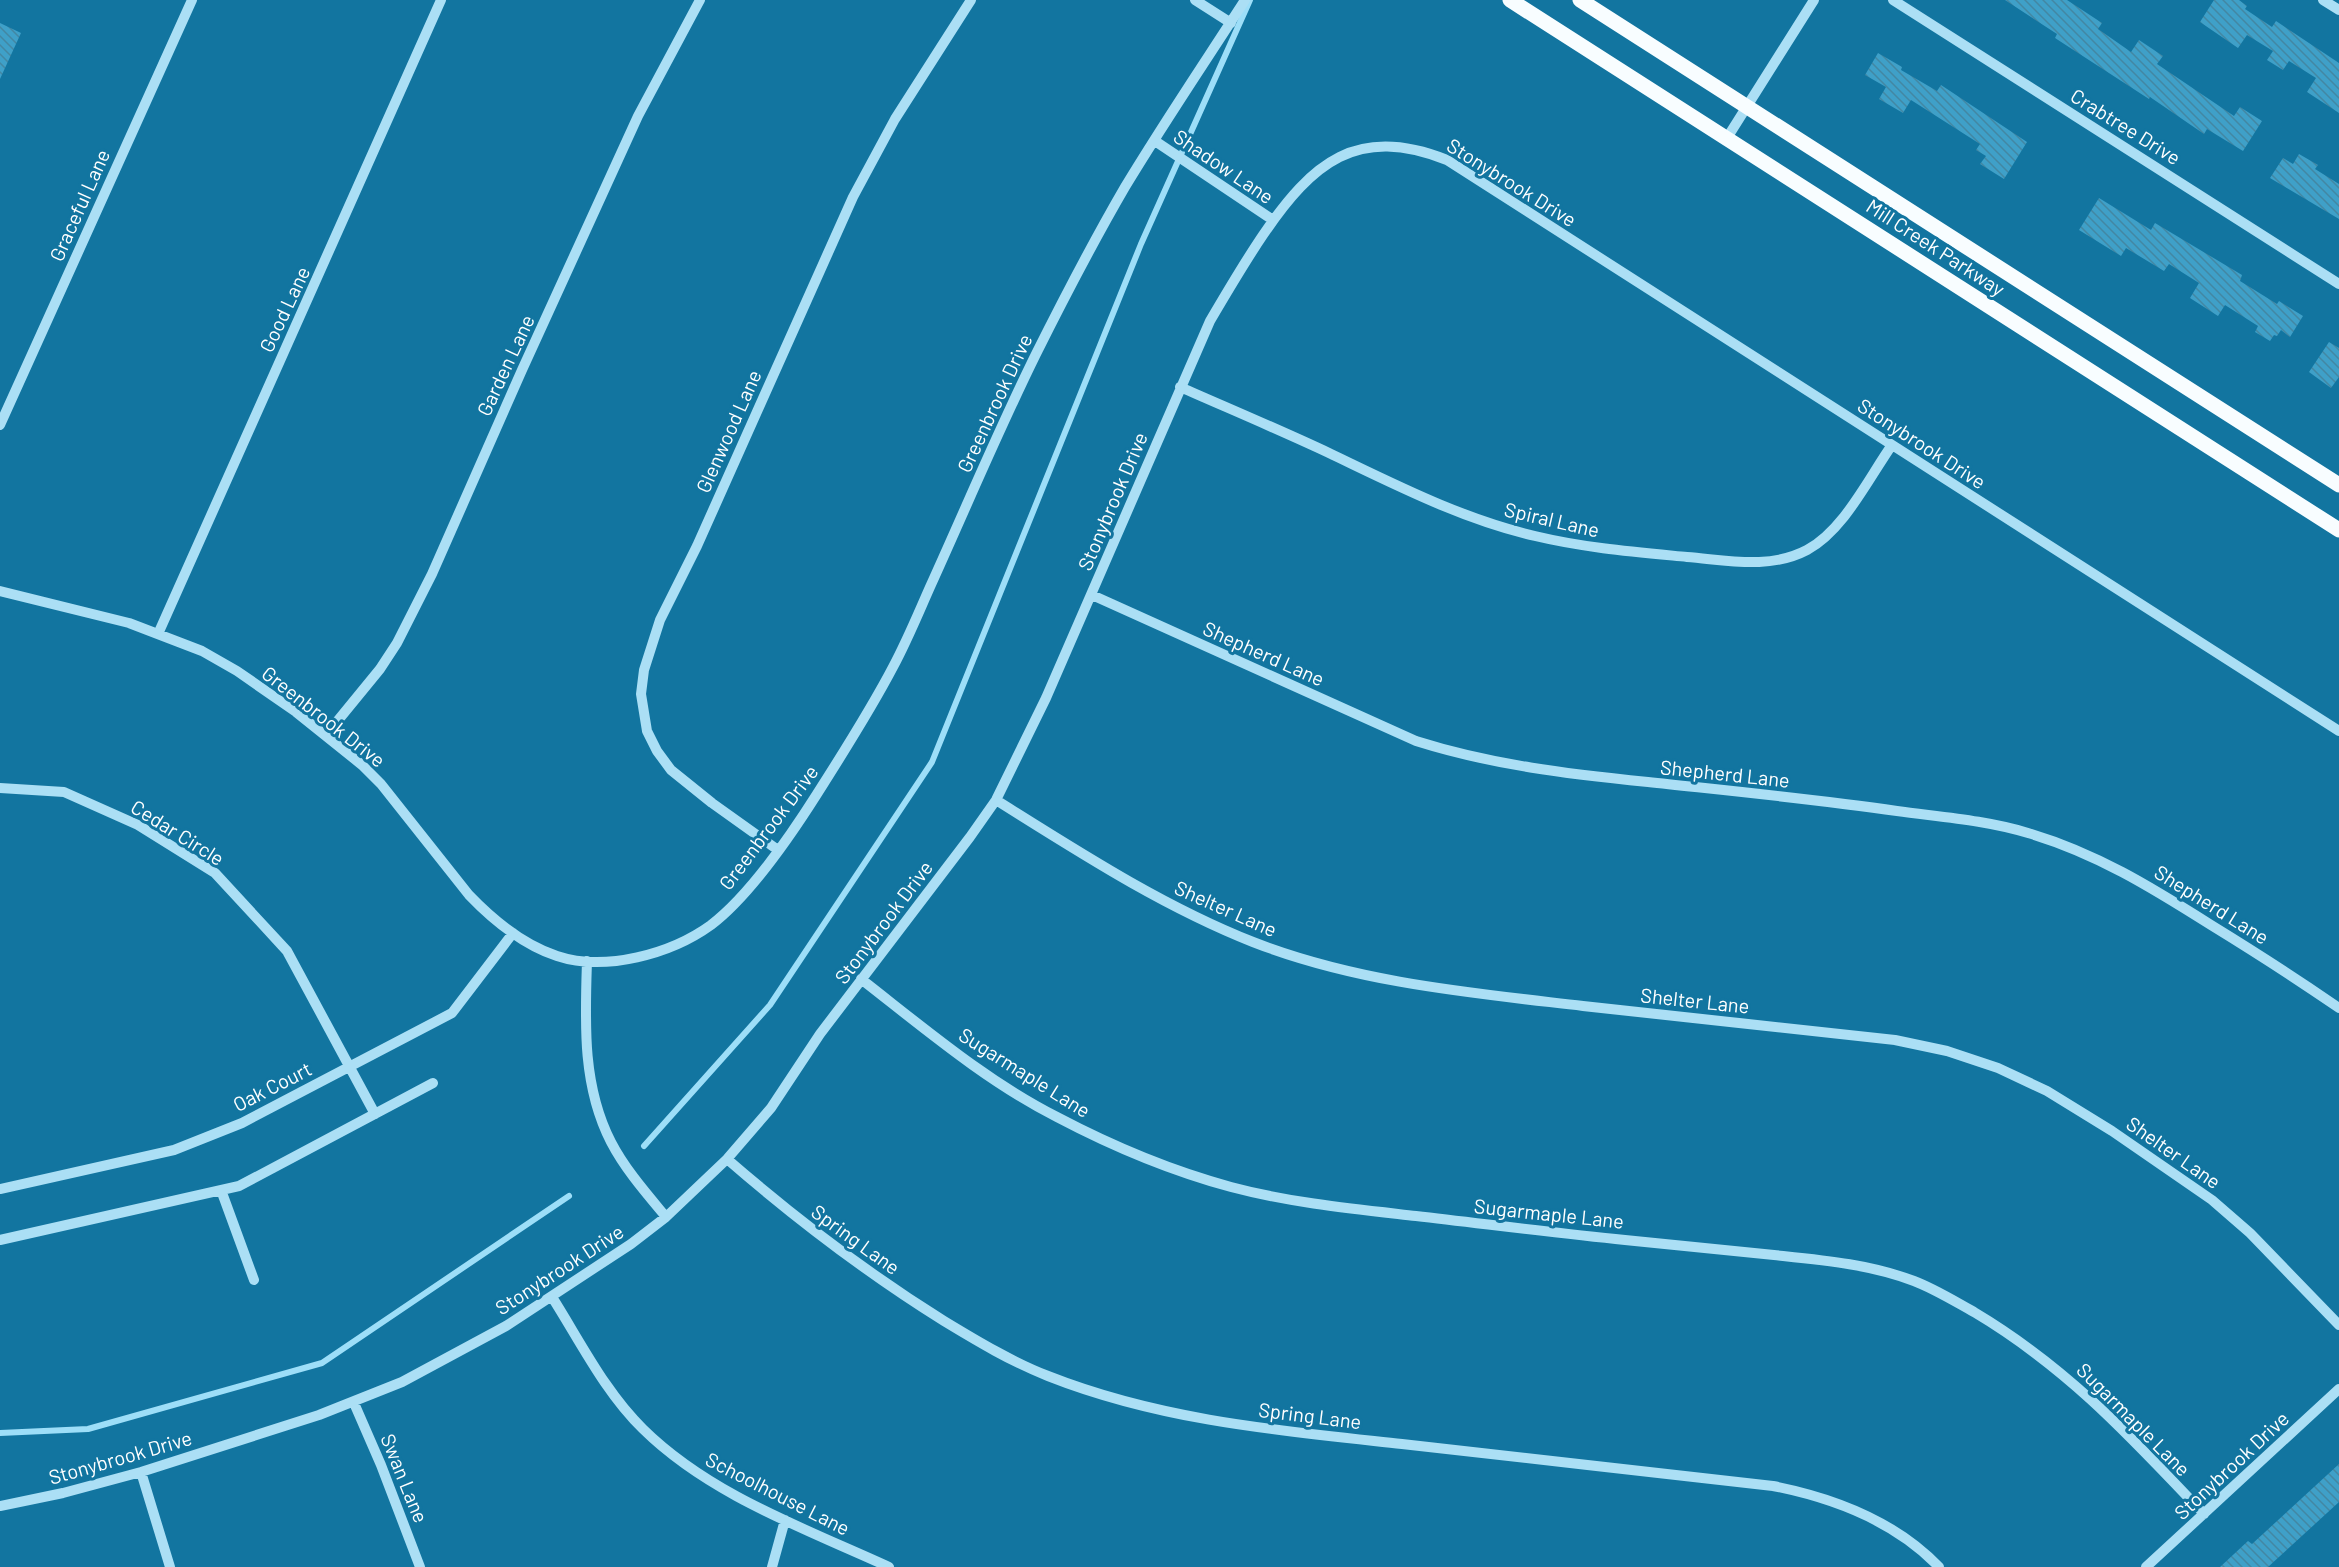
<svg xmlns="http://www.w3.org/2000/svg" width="2339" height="1567" viewBox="0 0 2339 1567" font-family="Barlow,sans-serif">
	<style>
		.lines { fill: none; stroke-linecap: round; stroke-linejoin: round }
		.stream { stroke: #9ddef8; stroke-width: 6 }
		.building { fill: url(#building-back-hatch) }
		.minor { stroke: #abdff5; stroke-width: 10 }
		.major { stroke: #f8fdff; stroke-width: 15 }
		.labels { text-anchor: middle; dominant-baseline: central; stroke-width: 6; stroke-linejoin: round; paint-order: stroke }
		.street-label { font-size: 20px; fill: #fff; stroke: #1275a0 }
	</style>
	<defs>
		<pattern id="building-back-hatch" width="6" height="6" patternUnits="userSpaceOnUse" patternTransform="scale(1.5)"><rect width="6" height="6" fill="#3fa0c8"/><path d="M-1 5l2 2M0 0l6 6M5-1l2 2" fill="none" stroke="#4387a3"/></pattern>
	</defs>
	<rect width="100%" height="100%" fill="#1275a0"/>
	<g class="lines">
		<path class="stream" d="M644,1146L770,1005L932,762L1141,244L1250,0
			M0,1433L88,1429L322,1363L569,1196"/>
	</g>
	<path class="building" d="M2005,0H2067L2102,23L2098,29L2131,52L2139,40L2163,56L2157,64L2234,116L2240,107L2262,121L2243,151L2207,129L2204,134L2150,97L2149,99L2055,38L2057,34Z
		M2214,0H2239L2247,6L2245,9L2272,27L2276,21L2339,63V113L2307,92L2316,78L2289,61L2283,70L2267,60L2273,51L2247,35L2238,48L2200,22Z
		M0,23L21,33L0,79Z
		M1878,53L1902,67L1901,70L1937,91L1941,85L2027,142L2004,179L1980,164L1986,156L1976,150L1980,144L1911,100L1903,113L1879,99L1886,87L1865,75Z
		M2299,154L2318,165L2315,169L2339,184V219L2270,178L2283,158L2293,164Z
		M2099,198L2151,230L2155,223L2242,275L2240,281L2277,304L2279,301L2303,316L2290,337L2281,330L2277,336L2274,335L2270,341L2255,332L2258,326L2225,305L2218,316L2190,298L2199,283L2169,264L2164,271L2126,248L2121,256L2079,230Z
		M2329,342L2339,348V377L2331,388L2309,372Z
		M2339,1464V1502L2268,1567H2220L2248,1541L2252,1544Z"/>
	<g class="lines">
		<path class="minor" d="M1195,0L1231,23
			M1893,0L2339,284
			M2323,0L2339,10
			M1727,138L1814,0
			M1155,141L1273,220
			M1180,387C1230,409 1280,430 1329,453C1396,485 1462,519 1535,536C1585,548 1635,552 1687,557C1727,560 1769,570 1807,550C1844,530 1868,479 1892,445
			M0,425L192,0
			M0,591L129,623L202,651L237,671L296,712L362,765L381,784L469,895C493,920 524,945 557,956C605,972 671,954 711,925C749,896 791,835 817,794C843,753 870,711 893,667C907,641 918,614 930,587C965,510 998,431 1036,354C1064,298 1093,242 1125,187C1163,124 1205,62 1245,0
			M1092,595L1416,741C1492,765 1568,774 1648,782C1731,791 1814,799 1897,811C1940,817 1985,820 2028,833C2096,853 2151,887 2211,925C2255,952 2297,979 2339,1008
			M158,634L441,0
			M326,735L380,669L397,643L432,574L522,370L638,116L700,0
			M0,788L64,792L138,825L215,873L287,951L375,1114
			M996,800C1079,852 1162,906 1253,942C1358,983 1473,993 1583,1006C1687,1017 1791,1029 1895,1040L1947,1051L1998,1068L2047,1091L2112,1131L2212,1200L2250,1233L2339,1325
			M778,850L712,803L671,770L657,751L647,731L641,694L644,670L660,620L697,546L853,197L895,119L971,0
			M587,961C585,1022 582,1086 611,1142C625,1169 646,1193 666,1217
			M861,979C924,1028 986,1081 1057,1117C1112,1146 1172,1171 1231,1187C1291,1203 1354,1209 1416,1216C1486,1224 1555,1233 1625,1240C1675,1245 1725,1250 1774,1255C1822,1260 1869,1264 1914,1281C1935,1289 1954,1301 1974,1312C2068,1368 2130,1436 2204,1514
			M727,1159C795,1218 867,1273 944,1321C977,1341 1012,1362 1048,1376C1162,1421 1282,1431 1402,1444C1526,1458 1649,1472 1773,1486C1834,1498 1895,1521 1939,1567
			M0,1189L174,1150L242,1123L452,1013L513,933
			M221,1190L254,1280
			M0,1240L239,1186L433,1083
			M552,1297C580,1341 605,1392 643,1429C710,1495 804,1528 889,1567
			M354,1403L381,1465L420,1567
			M141,1472L170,1567
			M0,1506L63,1493L141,1472L319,1415L402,1382L506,1326L631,1244L666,1217L727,1159L771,1108L820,1034L970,837L996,800L1046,698L1210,321C1227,292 1244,263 1263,235C1312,163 1357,124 1447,160L2339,731
			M772,1567L785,1520
			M2146,1567L2339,1389"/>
		<path class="major" d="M1510,0L2339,530
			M1580,0L2339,485"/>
	</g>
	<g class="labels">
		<g class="street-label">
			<text transform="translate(2126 126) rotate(32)">Crabtree Drive</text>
			<text transform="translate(1224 166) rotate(34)">Shadow Lane</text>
			<text transform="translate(1512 182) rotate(32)">Stonybrook Drive</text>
			<text transform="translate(79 205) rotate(-66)">Graceful Lane</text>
			<text transform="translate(1936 247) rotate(33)">Mill Creek Parkway</text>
			<text transform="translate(284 309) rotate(-65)">Good Lane</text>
			<text transform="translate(505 365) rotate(-65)">Garden Lane</text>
			<text transform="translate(994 403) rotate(-65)">Greenbrook Drive</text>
			<text transform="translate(728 431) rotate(-66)">Glenwood Lane</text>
			<text transform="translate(1922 443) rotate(33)">Stonybrook Drive</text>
			<text transform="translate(1112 501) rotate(-67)">Stonybrook Drive</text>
			<text transform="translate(1552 519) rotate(13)">Spiral Lane</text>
			<text transform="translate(1264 653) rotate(24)">Shepherd Lane</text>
			<text transform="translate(324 716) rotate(38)">Greenbrook Drive</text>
			<text transform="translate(1725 773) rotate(6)">Shepherd Lane</text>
			<text transform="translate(768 827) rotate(-53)">Greenbrook Drive</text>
			<text transform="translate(178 832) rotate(32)">Cedar Circle</text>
			<text transform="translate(2212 904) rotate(32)">Shepherd Lane</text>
			<text transform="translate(1226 908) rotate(24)">Shelter Lane</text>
			<text transform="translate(883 922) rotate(-53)">Stonybrook Drive</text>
			<text transform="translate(1695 1000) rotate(6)">Shelter Lane</text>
			<text transform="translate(1025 1072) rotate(32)">Sugarmaple Lane</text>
			<text transform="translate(272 1086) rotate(-27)">Oak Court</text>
			<text transform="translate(2174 1152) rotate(35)">Shelter Lane</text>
			<text transform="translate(1549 1213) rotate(6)">Sugarmaple Lane</text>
			<text transform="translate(856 1239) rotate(36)">Spring Lane</text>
			<text transform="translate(559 1269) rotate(-33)">Stonybrook Drive</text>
			<text transform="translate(1310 1415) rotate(7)">Spring Lane</text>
			<text transform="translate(2134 1419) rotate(45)">Sugarmaple Lane</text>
			<text transform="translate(120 1457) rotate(-16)">Stonybrook Drive</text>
			<text transform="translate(2231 1465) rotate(-43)">Stonybrook Drive</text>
			<text transform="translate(405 1478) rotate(68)">Swan Lane</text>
			<text transform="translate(778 1493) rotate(27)">Schoolhouse Lane</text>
		</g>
	</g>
</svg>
